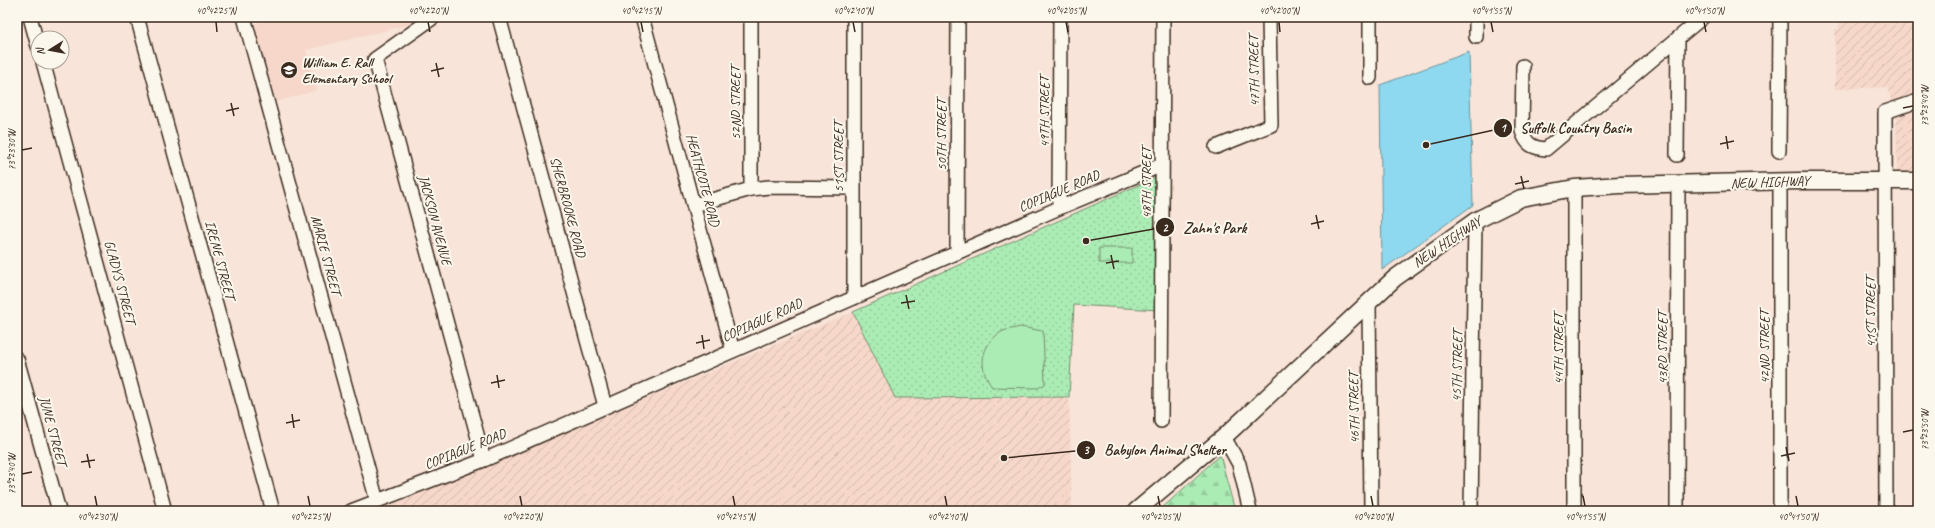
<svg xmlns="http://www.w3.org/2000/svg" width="1935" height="528" viewBox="0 0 1935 528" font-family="Caveat,sans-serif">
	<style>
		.built { fill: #f6d7ca }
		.industrial { fill: url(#industrial-furrows) }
		.grass { fill: url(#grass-dots); stroke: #738b6a }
		.forest { fill: url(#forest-firs); stroke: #738b6a }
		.garden { fill: #abecb5; stroke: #738b6a }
		.water { fill: #8ed9ef; stroke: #6d939b }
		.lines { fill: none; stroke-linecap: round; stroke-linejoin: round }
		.minor-casing { stroke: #3b2a1e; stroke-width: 16 }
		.major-casing { stroke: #3b2a1e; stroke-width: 19 }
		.minor { stroke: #fbf7ec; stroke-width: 13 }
		.major { stroke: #fbf7ec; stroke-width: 16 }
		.ticks { fill: none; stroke: #3b2a1e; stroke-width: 1.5 }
		.labels { text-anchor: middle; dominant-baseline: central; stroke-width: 4; stroke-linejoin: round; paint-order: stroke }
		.poi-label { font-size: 14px; font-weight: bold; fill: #3b2a1e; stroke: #fbf7ec; text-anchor: start }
		.street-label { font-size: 14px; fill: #3b2a1e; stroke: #fbf7ec }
		.leader { fill: none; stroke: #3b2a1e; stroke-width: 1.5 }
		.callout-dot { fill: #3b2a1e; stroke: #fbf7ec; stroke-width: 1.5 }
		.mark-label { font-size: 12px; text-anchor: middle; font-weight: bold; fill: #fff }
		.callout-label { font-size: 15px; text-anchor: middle; font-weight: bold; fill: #3b2a1e; stroke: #fbf7ec; stroke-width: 4; stroke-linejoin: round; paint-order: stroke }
		.neatline { fill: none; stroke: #3b2a1e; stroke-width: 1.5 }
		.ticks-label { font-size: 10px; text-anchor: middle; fill: #3b2a1e }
	</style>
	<defs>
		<pattern id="industrial-furrows" width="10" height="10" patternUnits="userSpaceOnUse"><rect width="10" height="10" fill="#f6d7ca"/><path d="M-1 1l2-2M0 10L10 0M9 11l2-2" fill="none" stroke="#d4b9ad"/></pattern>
		<pattern id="grass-dots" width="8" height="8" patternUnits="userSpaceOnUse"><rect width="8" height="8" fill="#abecb5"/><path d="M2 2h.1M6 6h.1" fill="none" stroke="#94cb9b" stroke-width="1.8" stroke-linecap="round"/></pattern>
		<pattern id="forest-firs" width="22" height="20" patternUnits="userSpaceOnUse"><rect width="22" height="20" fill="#abecb5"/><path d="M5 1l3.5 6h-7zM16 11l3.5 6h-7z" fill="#94cb9b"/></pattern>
	</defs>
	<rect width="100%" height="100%" fill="#f8e4d8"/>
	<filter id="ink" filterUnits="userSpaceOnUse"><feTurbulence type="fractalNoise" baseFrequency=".025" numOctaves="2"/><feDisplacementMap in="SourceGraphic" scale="8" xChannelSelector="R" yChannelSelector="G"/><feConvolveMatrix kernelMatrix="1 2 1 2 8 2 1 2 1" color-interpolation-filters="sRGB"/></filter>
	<g filter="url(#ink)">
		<path class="built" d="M276,17H414L415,23L306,50L317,90L276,102L253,24Z"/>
		<path class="industrial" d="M1838,17H1918V171L1897,172L1896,116L1887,87L1835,89V29H1839Z
			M853,312L896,398L1069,397L1072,511H378Z"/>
		<path class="grass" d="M1159,176V310L1074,305L1069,397L895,398L853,312Z"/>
		<path class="forest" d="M1220,455L1235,511H1159Z"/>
		<path class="garden" d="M1099,248H1132V263H1099Z
			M1020,327L1043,331L1045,384L1038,388L992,387C978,368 980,346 1001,332C1006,329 1014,329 1020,327Z"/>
		<path class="water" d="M1469,52L1473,205L1382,270L1380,85Z"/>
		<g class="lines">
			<g class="minor-casing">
				<path id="minor" d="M30,17L38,46
					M137,17L273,511
					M244,17L377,501
					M434,17L375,59L484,460
					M499,17L605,406
					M642,17L733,351
					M751,17V189
					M1476,17V37
					M43,62L165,511
					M1523,66L1522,131C1526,144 1532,148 1546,149L1703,17
					M1370,78V17
					M1216,147L1271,125L1269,17
					M1779,151L1780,17
					M1677,155L1678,38
					M1780,182V511
					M694,205L751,189L769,187L853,188
					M1059,208L1060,17
					M957,253L958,17
					M854,298V17
					M1369,304L1371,511
					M17,359L59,511
					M1161,421L1163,17
					M1224,437L1239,464L1250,511
					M351,511L484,460L1059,208L1162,165
					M1471,511L1475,221
					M1574,511V188
					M1677,511L1678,184
					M1886,511L1885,112L1918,101"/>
			</g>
			<g class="major-casing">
				<path id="major" d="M1136,511L1224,437L1395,278L1475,221L1521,198L1574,188L1620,185L1799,181H1918"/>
			</g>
			<use href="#minor" class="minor"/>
			<use href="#major" class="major"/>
		</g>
	</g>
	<path class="ticks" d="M216,22L217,32M428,22L430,32M641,22L643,32M853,22L855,32M1066,22L1068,32M1279,22L1280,32M1491,22L1493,32M1704,22L1706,32M436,63L439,77M431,71L444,68M231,103L234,116M1903,108L1913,106M226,111L239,108M1726,136L1728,149M1720,144L1734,141M22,150L32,148M1521,176L1524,189M1515,184L1529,181M1316,215L1319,229M1311,224L1324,221M1111,255L1114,269M1106,263L1119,261M906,295L909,309M901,303L915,301M702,335L704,349M696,343L710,340M497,375L499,388M491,383L505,380M292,414L294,428M286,423L300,420M1903,432L1913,430M1786,447L1789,461M87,454L90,468M1781,456L1795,453M81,462L95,460M22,474L32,472M95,496L97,506M308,496L310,506M520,496L522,506M733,496L735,506M945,496L947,506M1158,496L1160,506M1371,496L1373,506M1583,496L1585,506M1796,496L1798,506"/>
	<defs>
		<g id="school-disc" transform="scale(0.9)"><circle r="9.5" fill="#3b2a1e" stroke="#fbf7ec"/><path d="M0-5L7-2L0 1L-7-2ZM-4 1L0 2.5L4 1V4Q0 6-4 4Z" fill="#fff"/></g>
	</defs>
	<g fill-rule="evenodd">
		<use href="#school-disc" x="289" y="70"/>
	</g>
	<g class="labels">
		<g class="poi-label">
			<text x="302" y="62">William E. Rall<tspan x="302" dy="16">Elementary School</tspan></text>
		</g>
		<g class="street-label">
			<text transform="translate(1254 71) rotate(-91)">47TH STREET</text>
			<text transform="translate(735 103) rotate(-90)">52ND STREET</text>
			<text transform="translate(1044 112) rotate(-90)">49TH STREET</text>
			<text transform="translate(941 135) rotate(-90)">50TH STREET</text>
			<text transform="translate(838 157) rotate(-90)">51ST STREET</text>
			<text transform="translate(703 180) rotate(75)">HEATHCOTE ROAD</text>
			<text transform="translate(1770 182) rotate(-2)">NEW HIGHWAY</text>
			<text transform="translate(1146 183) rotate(-90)">48TH STREET</text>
			<text transform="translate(1059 191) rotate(-23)">COPIAGUE ROAD</text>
			<text transform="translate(568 207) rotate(75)">SHERBROOKE ROAD</text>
			<text transform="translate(435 220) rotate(75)">JACKSON AVENUE</text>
			<text transform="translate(1447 242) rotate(-34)">NEW HIGHWAY</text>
			<text transform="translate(326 255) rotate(75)">MARIE STREET</text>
			<text transform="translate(220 260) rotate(75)">IRENE STREET</text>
			<text transform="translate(120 282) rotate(75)">GLADYS STREET</text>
			<text transform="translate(1870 312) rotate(-90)">41ST STREET</text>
			<text transform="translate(762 320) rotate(-24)">COPIAGUE ROAD</text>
			<text transform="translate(1764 347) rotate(-90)">42ND STREET</text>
			<text transform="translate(1662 348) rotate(-90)">43RD STREET</text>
			<text transform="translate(1558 349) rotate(-90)">44TH STREET</text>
			<text transform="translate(1457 366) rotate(-89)">45TH STREET</text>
			<text transform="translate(1354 408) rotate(-91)">46TH STREET</text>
			<text transform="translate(53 431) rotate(75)">JUNE STREET</text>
			<text transform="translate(465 449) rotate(-22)">COPIAGUE ROAD</text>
		</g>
	</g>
	<path class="leader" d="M1426 145L1503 128M1086 241L1165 227M1004 458L1086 450"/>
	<g class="callout-dot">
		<circle cx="1426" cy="145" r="4"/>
		<circle cx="1086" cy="241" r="4"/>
		<circle cx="1004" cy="458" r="4"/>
		<circle cx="1503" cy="128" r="10"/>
		<circle cx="1165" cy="227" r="10"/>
		<circle cx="1086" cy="450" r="10"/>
	</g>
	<g class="mark-label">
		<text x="1503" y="132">1</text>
		<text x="1165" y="232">2</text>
		<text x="1086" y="454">3</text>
	</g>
	<g class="callout-label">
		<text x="1576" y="133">Suffolk Country Basin</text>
		<text x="1215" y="233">Zahn's Park</text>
		<text x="1165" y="455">Babylon Animal Shelter</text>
	</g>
	<rect width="1935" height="528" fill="none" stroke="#fbf7ec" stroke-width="44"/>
	<g transform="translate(50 50) rotate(259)"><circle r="19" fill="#fbf7ec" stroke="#aea59a"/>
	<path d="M0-3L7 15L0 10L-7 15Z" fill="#3b2a1e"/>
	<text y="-6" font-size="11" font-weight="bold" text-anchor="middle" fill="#3b2a1e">N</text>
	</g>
	<rect x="22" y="22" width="1891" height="484" class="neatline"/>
	<g class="ticks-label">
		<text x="216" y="14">40°42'25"N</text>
		<text x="428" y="14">40°42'20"N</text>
		<text x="641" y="14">40°42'15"N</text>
		<text x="853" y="14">40°42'10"N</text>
		<text x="1066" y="14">40°42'05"N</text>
		<text x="1279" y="14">40°42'00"N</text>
		<text x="1491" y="14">40°41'55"N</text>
		<text x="1704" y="14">40°41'50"N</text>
		<text transform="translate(1924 106) rotate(-90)" y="4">73°23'40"W</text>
		<text transform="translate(11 150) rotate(-90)" y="4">73°23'30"W</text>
		<text transform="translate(1924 430) rotate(-90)" y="4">73°23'50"W</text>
		<text transform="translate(11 474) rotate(-90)" y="4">73°23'40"W</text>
		<text x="97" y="520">40°42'30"N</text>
		<text x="310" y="520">40°42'25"N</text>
		<text x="522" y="520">40°42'20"N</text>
		<text x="735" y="520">40°42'15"N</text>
		<text x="947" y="520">40°42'10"N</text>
		<text x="1160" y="520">40°42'05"N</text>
		<text x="1373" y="520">40°42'00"N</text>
		<text x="1585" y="520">40°41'55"N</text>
		<text x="1798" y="520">40°41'50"N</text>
	</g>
</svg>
